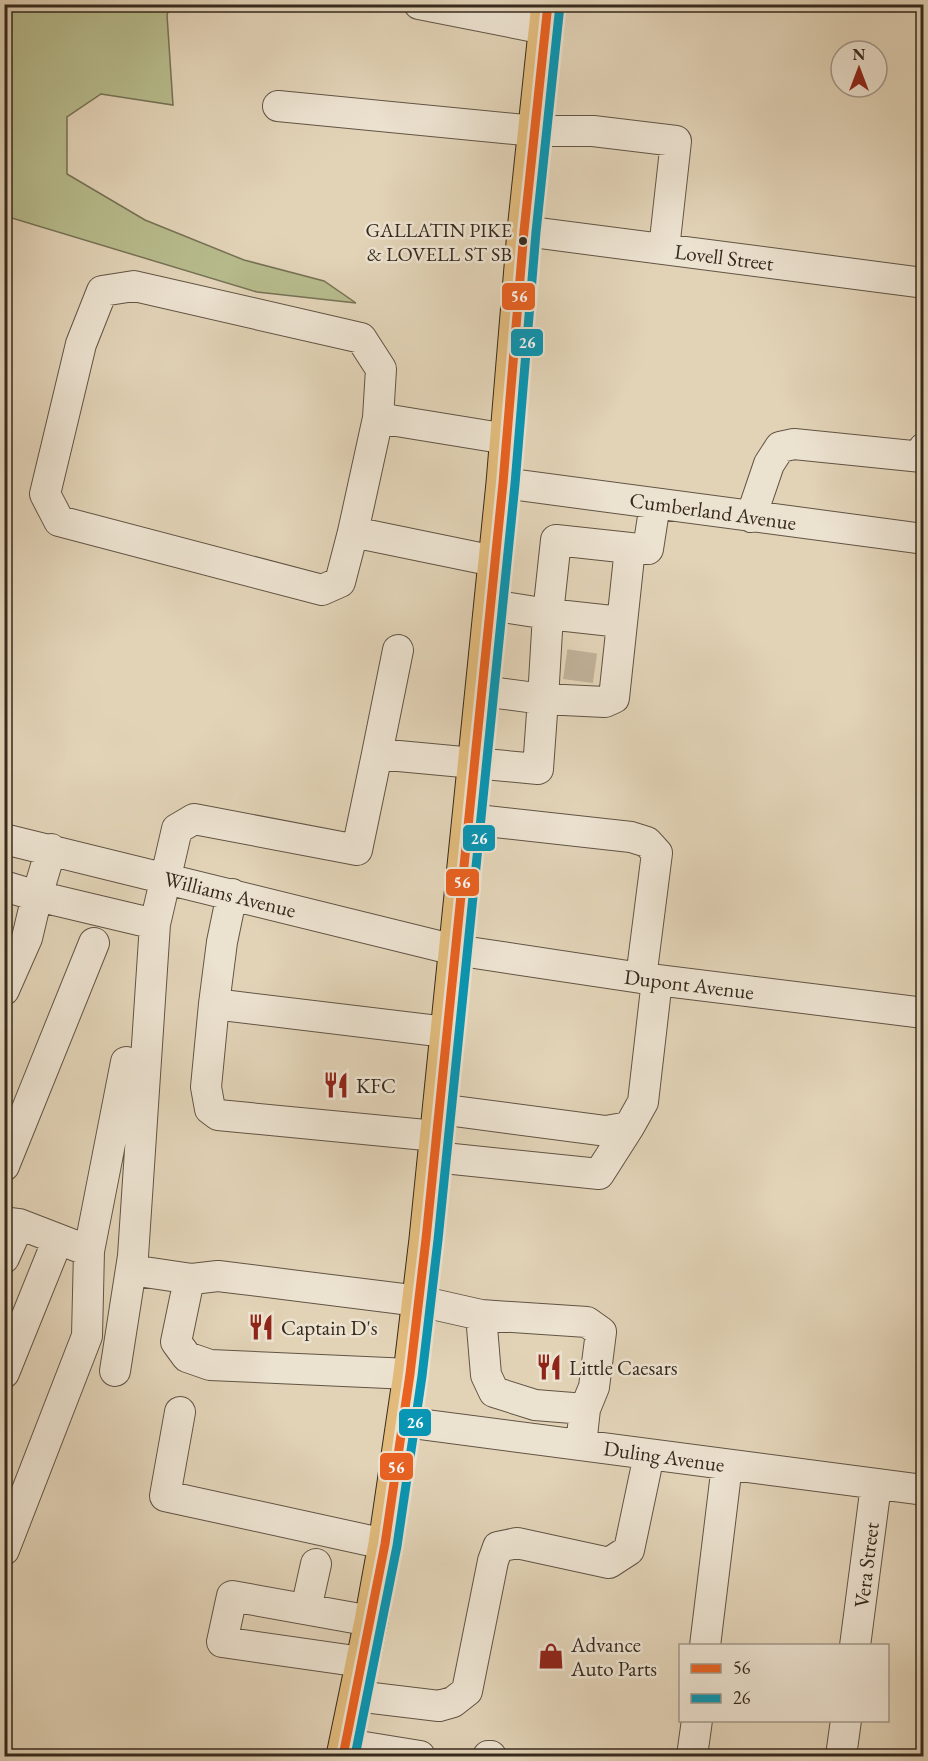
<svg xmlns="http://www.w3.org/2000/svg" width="928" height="1761" viewBox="0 0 928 1761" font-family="'EB Garamond',serif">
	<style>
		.green { fill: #b7bb8c; stroke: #767255; stroke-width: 1.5 }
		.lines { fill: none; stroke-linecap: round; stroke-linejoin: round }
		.minor-tunnel { stroke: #c0b198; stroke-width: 30; stroke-dasharray: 30 15; stroke-linecap: butt }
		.minor-casing { stroke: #615444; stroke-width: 32 }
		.major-casing { stroke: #362a1e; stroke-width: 35 }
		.minor { stroke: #ece2d0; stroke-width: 30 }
		.major { stroke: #e1ba7c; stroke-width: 33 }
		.bus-1-casing { stroke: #ece2d0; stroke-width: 14 }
		.bus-2-casing { stroke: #ece2d0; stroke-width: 14 }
		.bus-1 { stroke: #e96222; stroke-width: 9 }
		.bus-2 { stroke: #0896b4; stroke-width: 9 }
		.bus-dot { fill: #362a1e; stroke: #ece2d0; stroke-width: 2 }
		.labels { text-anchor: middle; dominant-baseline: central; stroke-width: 5; stroke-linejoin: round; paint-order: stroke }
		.bus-label { font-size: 20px; fill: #362a1e; stroke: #ece2d0; text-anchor: end }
		.street-label { font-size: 21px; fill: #362a1e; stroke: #ece2d0 }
		.poi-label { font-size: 21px; fill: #362a1e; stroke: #ece2d0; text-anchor: start }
		.line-badge { stroke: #ece2d0; stroke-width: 2 }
		.badge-label { font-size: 16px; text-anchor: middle; font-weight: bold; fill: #fff }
	</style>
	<rect width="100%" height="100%" fill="#e2d3b7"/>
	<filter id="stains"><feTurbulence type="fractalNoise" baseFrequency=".00333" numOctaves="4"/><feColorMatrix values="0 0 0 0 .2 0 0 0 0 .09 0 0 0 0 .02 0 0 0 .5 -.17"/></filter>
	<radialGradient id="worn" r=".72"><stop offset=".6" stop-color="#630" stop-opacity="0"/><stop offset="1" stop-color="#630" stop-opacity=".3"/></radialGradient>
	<path class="green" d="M4,5H179H170L167,15L173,105L101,94L67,117V174L145,220L244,260L324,281L356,303L257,292L5,216Z"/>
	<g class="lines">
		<path class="minor-tunnel" d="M578,681L584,639"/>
		<g class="minor-casing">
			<path id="minor" d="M419,4L545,29
				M278,106L535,131H593L676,141L664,249
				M524,231L924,283
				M503,483L924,539
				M751,517L769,464L780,447L794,444L922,457L924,448
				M353,532L340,582L322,590L59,521L45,494L81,344L102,291L134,286L361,338L381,369L378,418
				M494,561L353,532L378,418L507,439
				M490,605L548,614L543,699L605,702L614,698L630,548L648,549L655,504
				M621,622L548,614L556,540L630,548
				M377,754L398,650
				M468,819L631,837L647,842L657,853L641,978
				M4,839L455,950L641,978L924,1013
				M51,849L37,896L155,924L177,829L194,819L357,850L377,754L538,769L543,699L481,691
				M4,886L37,896L27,938L4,990
				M214,1004L222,942L232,894
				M439,1109L606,1131L629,1127L643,1102L657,980
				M436,1136L218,1115L210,1109L206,1087L214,1004L446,1032
				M434,1157L599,1174L629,1127
				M4,1166L94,943
				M4,1222L19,1224L89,1251L126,1062
				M4,1258L19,1224
				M131,1270L192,1279
				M481,1315L486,1375L494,1392L535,1405L585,1409
				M115,1371L133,1256L155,924
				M4,1373L58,1239
				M410,1374L210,1365L187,1357L176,1342L187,1289L192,1279L218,1276L419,1301L481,1315L587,1322L601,1332L594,1387L585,1409L581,1445
				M180,1412L165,1496L385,1544
				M404,1422L924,1490
				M4,1550L87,1336L89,1251
				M306,1609L316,1564
				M705,1646L727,1465
				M855,1646L876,1485
				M362,1662L222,1642L232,1596L371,1621
				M356,1696L439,1706L453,1702L467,1691L493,1561L498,1547L517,1543L609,1563L629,1550L649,1455
				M346,1744L420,1756
				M488,1756H491
				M692,1756L697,1720
				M841,1756L846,1720"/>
		</g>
		<g class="major-casing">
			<path id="major" d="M343,1756L371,1621L385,1544L410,1374L426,1239L503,483L524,231L548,4"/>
		</g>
		<use href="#minor" class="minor"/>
		<use href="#major" class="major"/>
		<g class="bus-1-casing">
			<path id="bus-1" d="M343,1756L385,1544L410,1374L426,1239L503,483L524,231L548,4"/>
		</g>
		<g class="bus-2-casing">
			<path id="bus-2" d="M355,1756L397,1546L422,1376L438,1240L515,484L536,232L560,5"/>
		</g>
		<use href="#bus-1" class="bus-1"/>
		<use href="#bus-2" class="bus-2"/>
	</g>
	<defs>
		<g id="restaurant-bare" transform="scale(2.07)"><path d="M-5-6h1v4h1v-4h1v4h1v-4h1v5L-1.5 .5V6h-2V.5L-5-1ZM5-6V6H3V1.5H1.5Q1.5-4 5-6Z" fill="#8f2418" stroke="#ece2d0" stroke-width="2.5" paint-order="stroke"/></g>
		<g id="shop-bare" transform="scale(2.07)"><path d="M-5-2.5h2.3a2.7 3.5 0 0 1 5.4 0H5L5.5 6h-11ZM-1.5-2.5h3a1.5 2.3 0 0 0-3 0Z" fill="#8f2418" stroke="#ece2d0" stroke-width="2.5" paint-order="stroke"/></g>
	</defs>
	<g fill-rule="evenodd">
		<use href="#restaurant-bare" x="336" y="1085"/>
		<use href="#restaurant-bare" x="261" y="1327"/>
		<use href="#restaurant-bare" x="549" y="1367"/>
		<use href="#shop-bare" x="551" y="1656"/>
	</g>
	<circle class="bus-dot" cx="523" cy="241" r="5"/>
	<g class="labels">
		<g class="bus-label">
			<text x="512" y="230">GALLATIN PIKE<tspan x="512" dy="24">&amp; LOVELL ST SB</tspan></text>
		</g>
		<g class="street-label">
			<text transform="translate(724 257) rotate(7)">Lovell Street</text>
			<text transform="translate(713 511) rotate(8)">Cumberland Avenue</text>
			<text transform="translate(230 894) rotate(14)">Williams Avenue</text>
			<text transform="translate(689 984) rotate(7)">Dupont Avenue</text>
			<text transform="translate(664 1456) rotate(8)">Duling Avenue</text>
			<text transform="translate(866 1565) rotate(-83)">Vera Street</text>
		</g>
		<g class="poi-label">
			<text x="356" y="1085">KFC</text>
			<text x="281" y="1327">Captain D's</text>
			<text x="569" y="1367">Little Caesars</text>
			<text x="571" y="1644">Advance<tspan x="571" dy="24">Auto Parts</tspan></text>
		</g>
	</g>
	<g class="line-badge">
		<rect x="501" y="282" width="35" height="29" rx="6" fill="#e96222"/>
		<rect x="510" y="328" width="34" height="29" rx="6" fill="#0896b4"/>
		<rect x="462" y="824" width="34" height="28" rx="6" fill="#0896b4"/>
		<rect x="445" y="868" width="35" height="29" rx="6" fill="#e96222"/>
		<rect x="398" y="1408" width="34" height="29" rx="6" fill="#0896b4"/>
		<rect x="379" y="1452" width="35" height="29" rx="6" fill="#e96222"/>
	</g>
	<g class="badge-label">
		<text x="519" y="302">56</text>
		<text x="527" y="348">26</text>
		<text x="479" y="844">26</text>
		<text x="462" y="888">56</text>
		<text x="415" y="1428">26</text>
		<text x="396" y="1473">56</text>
	</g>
	<rect width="928" height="1761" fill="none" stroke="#e2d3b7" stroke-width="24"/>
	<rect x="6" y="6" width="916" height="1749" fill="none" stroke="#362a1e" stroke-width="3"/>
	<rect x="12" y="12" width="904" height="1737" fill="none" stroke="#362a1e" stroke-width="1.5"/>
	<rect x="679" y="1644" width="210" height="78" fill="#ece2d0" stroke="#a39889" stroke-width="1.5"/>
	<rect x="691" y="1664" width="30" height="9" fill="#e96222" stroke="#a39889" stroke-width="1.5"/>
	<text x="733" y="1674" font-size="18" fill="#362a1e">56</text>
	<rect x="691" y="1694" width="30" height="9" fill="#0896b4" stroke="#a39889" stroke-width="1.5"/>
	<text x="733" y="1704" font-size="18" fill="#362a1e">26</text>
	<g transform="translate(859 69)"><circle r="28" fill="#ece2d0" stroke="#a39889" stroke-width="1.5"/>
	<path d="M0-4.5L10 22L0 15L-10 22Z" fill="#8f2418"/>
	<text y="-9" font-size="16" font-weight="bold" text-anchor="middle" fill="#362a1e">N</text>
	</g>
	<rect width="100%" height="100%" filter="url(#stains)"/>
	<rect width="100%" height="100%" fill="url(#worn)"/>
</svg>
